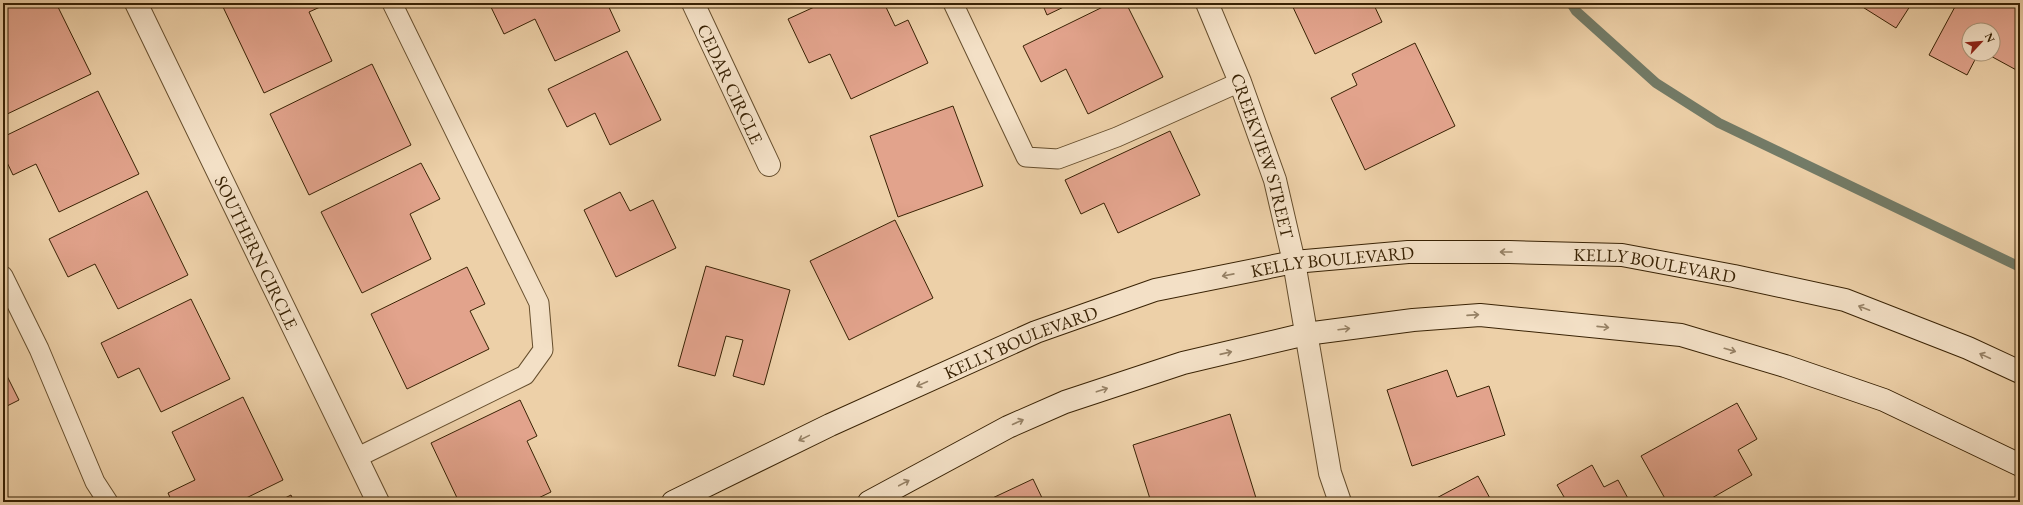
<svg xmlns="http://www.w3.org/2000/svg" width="2023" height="505" viewBox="0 0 2023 505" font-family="'EB Garamond',serif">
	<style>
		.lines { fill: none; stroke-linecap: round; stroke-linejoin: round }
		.stream { stroke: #737b67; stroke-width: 10 }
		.building { fill: #e2a38c; stroke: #392204 }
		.lane-casing { stroke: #664e2d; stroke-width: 21 }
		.street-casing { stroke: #664e2d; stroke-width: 24 }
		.secondary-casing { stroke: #392204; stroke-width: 24 }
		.lane { stroke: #f3e0c6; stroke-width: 19 }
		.street { stroke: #f3e0c6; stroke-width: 22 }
		.secondary { stroke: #f3e0c6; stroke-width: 22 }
		.oneway { stroke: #968165 }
		.labels { text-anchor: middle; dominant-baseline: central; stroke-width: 3; stroke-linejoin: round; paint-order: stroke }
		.street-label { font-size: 18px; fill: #392204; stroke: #f3e0c6 }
	</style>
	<rect width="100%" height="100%" fill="#edd0a8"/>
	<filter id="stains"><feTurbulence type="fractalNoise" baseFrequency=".005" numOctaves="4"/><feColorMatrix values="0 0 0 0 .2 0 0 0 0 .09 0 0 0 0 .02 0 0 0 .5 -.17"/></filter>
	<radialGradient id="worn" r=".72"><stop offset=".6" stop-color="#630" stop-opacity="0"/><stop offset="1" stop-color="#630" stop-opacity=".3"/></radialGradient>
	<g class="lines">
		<path class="stream" d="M1571,3L1576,11L1656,83L1719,123L2020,267"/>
	</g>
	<path class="building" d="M15,3H56L91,74L3,116V9Z
		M231,3H329L309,12L332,61L264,93L223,7Z
		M489,3H607L620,31L555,61L535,19L504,34Z
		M823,3H884L895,26L908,20L928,63L851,99L830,54L809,63L788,19Z
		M1042,3H1072L1047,15Z
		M1111,3H1126L1163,77L1088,114L1066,69L1041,82L1023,46Z
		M1291,3H1373L1382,22L1315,54Z
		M1863,3H1912L1896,28L1861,6Z
		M1957,3H2020V72L1987,54H1993V30H1969V54H1978L1967,75L1929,55Z
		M1415,43L1455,126L1365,170L1331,98L1357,85L1352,74Z
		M627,51L661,120L610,145L595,113L567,127L548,89Z
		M372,64L411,145L309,195L270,114Z
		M98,91L139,174L59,212L36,164L13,175L3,154V137Z
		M953,106L983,186L898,217L870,136Z
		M1170,131L1200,195L1118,233L1104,203L1081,214L1065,180Z
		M421,163L440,199L410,214L431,259L362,293L321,212Z
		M147,191L188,275L118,309L95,264L68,277L49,239Z
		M620,192L630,211L653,200L676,248L616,277L584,210Z
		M895,220L933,298L849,340L810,261Z
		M706,266L790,290L764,385L733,376L743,340L726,336L715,376L678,366Z
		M467,267L485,304L470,311L489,349L407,389L371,314Z
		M191,299L230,379L161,412L139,368L118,378L101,343Z
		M3,368L19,400L3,408Z
		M1447,370L1457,397L1489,386L1505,435L1412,466L1387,390Z
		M243,397L283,480L238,502H172L168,493L195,480L172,432Z
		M520,400L537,436L527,441L551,492L530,502H459L431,443Z
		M1737,403L1757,439L1738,450L1752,475L1705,502H1667L1641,456Z
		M1230,414L1256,498L1245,502H1151L1133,445Z
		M1592,465L1604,487L1618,480L1630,502H1567L1557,485Z
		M1478,476L1492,502H1429Z
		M1033,479L1044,502H984Z
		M291,495L294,502H277Z"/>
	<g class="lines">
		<g class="lane-casing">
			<path id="lane" d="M953,3L1026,157L1058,159L1117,137L1240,82
				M3,276L39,349L95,482L108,502
				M356,458L525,375L543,350L539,303L392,3"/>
		</g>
		<g class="street-casing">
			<g id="street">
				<path id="s1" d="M136,3L378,502"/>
				<path id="s2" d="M693,3L769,165"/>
				<path id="s3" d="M1207,3L1240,82L1275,180L1294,262L1330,473L1340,502"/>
			</g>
		</g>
		<g class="secondary-casing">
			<g id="secondary">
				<path id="s4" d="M673,502L830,425L1036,332L1155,290L1294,262L1408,252H1509L1622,255L1734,276L1845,300L1968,348L2020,372"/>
				<path d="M869,502L1008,427L1065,402L1183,363L1306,334L1413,320L1480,315L1681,335L1785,366L1884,400L2020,465"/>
			</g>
		</g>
		<use href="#lane" class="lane"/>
		<use href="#street" class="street"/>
		<use href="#secondary" class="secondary"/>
	</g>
	<defs><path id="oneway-shaft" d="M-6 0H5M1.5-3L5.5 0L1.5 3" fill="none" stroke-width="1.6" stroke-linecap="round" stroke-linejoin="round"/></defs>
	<g class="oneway">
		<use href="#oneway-shaft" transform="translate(1506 252) rotate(-180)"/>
		<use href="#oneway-shaft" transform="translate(1228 275) rotate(169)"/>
		<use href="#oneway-shaft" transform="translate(1864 308) rotate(-159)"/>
		<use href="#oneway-shaft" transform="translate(1473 315) rotate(-4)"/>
		<use href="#oneway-shaft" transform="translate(1603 327) rotate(6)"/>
		<use href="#oneway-shaft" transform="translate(1344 329) rotate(-7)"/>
		<use href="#oneway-shaft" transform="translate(1730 350) rotate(16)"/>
		<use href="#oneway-shaft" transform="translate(1226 353) rotate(-13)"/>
		<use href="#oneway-shaft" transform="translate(1985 356) rotate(-155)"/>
		<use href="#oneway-shaft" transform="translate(922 384) rotate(156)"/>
		<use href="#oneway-shaft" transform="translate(1102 390) rotate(-18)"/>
		<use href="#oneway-shaft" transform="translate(1018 422) rotate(-24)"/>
		<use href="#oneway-shaft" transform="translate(804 438) rotate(154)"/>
		<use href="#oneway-shaft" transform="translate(904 483) rotate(-28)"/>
	</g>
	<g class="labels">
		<g class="street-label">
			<text stroke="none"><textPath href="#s2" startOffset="89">CEDAR CIRCLE</textPath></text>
			<text stroke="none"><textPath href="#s3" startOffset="163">CREEKVIEW STREET</textPath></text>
			<text stroke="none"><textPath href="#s1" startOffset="277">SOUTHERN CIRCLE</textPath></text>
			<text stroke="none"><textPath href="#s4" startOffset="707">KELLY BOULEVARD</textPath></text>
			<text stroke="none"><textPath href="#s4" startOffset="1031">KELLY BOULEVARD</textPath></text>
			<text stroke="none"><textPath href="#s4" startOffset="383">KELLY BOULEVARD</textPath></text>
		</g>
	</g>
	<rect width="2023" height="505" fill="none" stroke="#edd0a8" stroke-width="16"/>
	<rect x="4" y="4" width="2015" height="497" fill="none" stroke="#392204" stroke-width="2"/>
	<rect x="8" y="8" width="2007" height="489" fill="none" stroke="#392204"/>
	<g transform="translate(1981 42) rotate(64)"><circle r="19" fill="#f3e0c6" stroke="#a99478"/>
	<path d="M0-3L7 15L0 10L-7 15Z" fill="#8f2418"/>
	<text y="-6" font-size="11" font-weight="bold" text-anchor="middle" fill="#392204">N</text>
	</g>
	<rect width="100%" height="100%" filter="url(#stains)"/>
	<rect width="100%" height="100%" fill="url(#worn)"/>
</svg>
